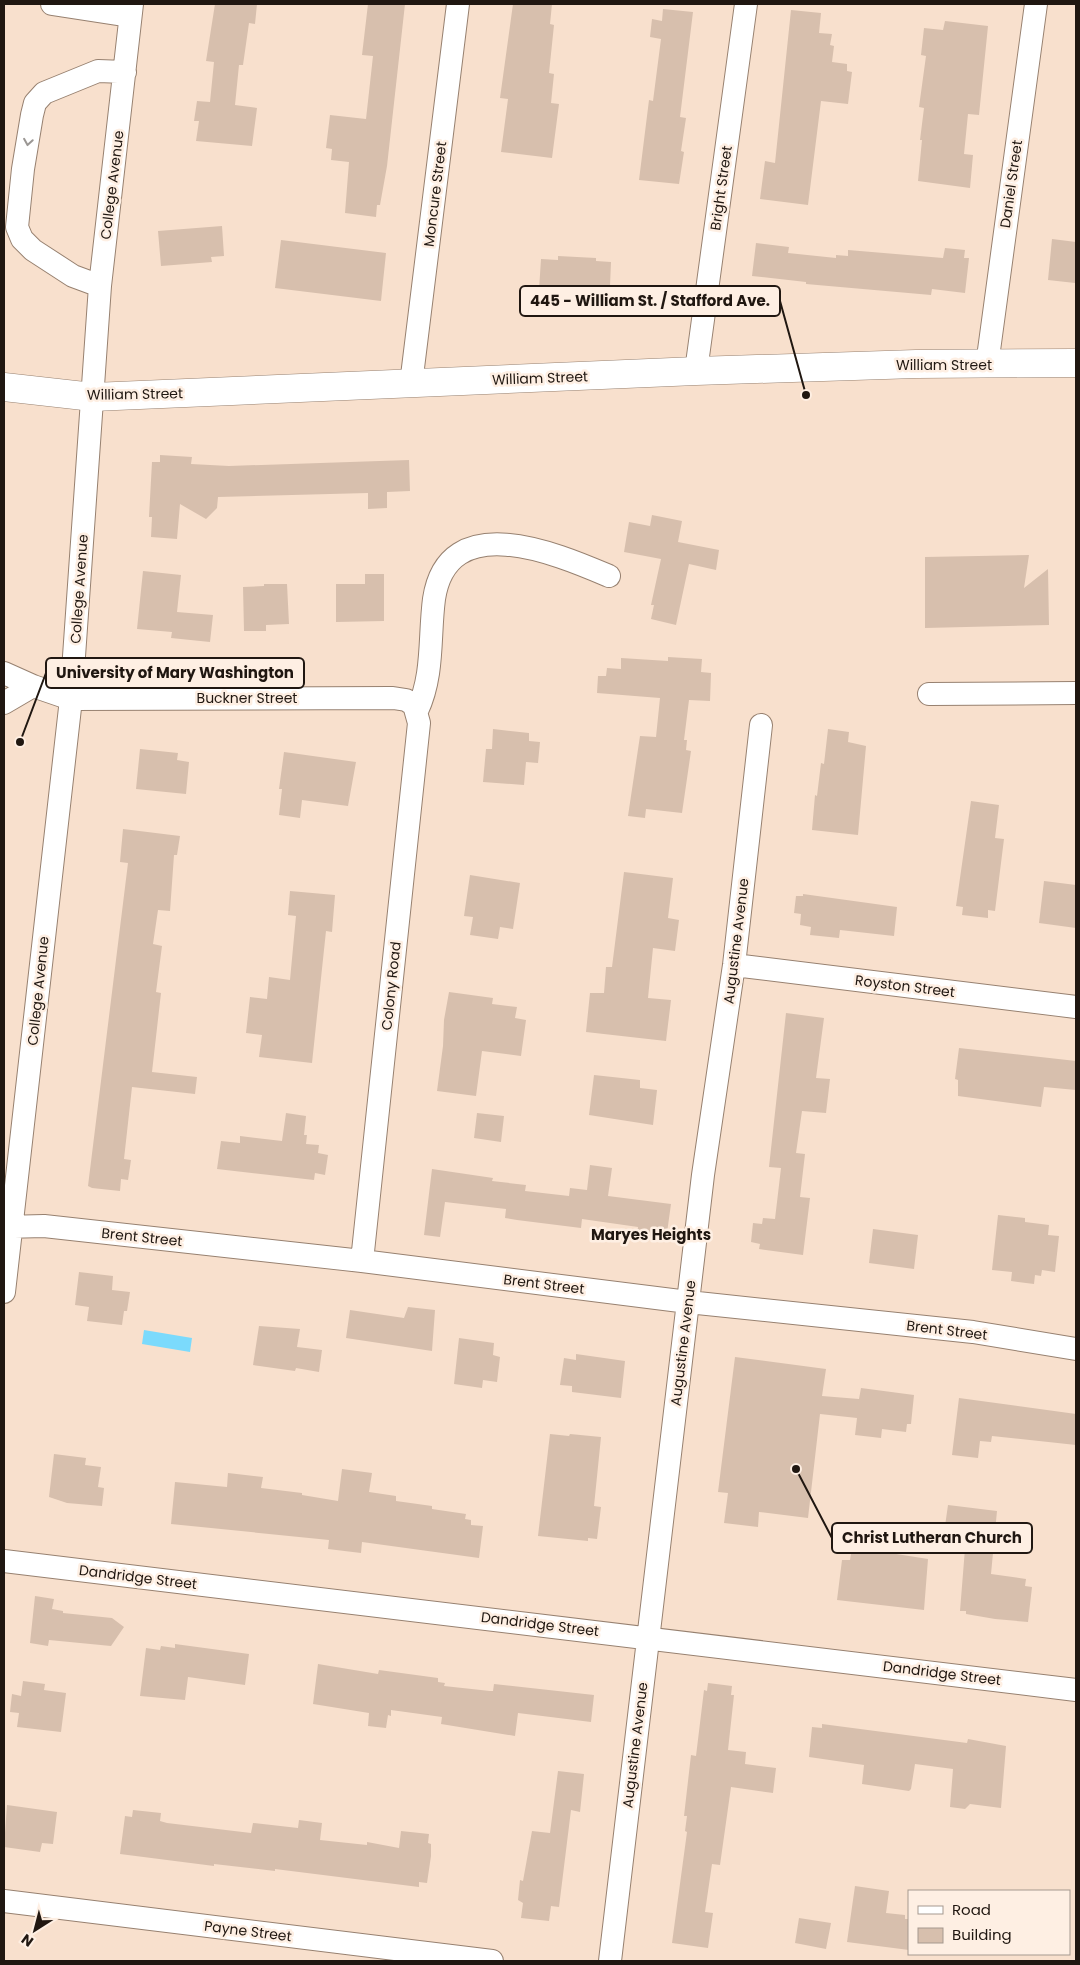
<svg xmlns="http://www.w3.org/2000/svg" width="1080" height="1965" viewBox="0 0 1080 1965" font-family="Poppins,sans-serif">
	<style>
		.water { fill: #7bdafc }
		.building { fill: #d7bfad }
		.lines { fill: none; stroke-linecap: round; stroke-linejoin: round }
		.minor-casing { stroke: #978170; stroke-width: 24 }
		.major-casing { stroke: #978170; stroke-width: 29 }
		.minor { stroke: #fff; stroke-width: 22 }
		.major { stroke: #fff; stroke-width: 28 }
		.oneway { stroke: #9b9794 }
		.labels { text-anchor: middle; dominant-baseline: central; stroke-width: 5; stroke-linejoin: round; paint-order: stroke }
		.street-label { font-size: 14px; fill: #201711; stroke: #feefe3 }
		.neighbourhood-label { font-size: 15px; font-weight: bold; fill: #201711; stroke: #feefe3 }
		.leader { fill: none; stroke: #201711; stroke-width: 2 }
		.callout-dot { fill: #201711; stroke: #feefe3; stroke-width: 2 }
		.callout { fill: #feefe3; stroke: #201711; stroke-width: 2 }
		.callout-label { font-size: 15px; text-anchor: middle; font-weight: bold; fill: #201711 }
	</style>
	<rect width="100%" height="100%" fill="#f8e0cd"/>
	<path class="water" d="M144,1330L192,1338L190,1352L142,1344Z"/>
	<path class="building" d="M215,4H257L255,24L249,23L243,65H239L235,105L257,108L252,146L196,141L199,121H194L197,101L210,102L214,62L206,61Z
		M368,4H405L387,166L380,205H377L376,217L345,213L349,162L331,160L332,149L326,148L330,115L366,119L373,56L362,55Z
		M513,4H552L550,24L554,25L549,73L554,74L551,103L559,104L552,158L501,152L508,99L500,98Z
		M663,9L693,12L680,117L686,118L681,151L684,152L679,184L639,180L649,100L653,101L661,39L650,37L652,19L662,21Z
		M791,10L821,13L819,33L832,34L830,45L834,46L832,62L847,64V71L852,72L848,104L821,101L808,205L760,199L765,161L775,163Z
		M945,21L988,26L979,115L968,114L964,154L973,155L970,188L918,181L922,140H920L924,108L919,107L926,56L921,55L924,28L943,30Z
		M222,226L224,256L211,257L212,262L161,266L158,231Z
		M1052,239L1076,242L1075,283L1048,280Z
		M281,240L386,253L381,301L275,288Z
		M756,243L789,247L788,253L836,258V255L848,256V250L943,258L945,248L965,250L964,258H969L965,293L932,289L931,295L806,284V282L752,276Z
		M558,256L596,258V261L611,262L610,286L595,285L594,293L539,290L541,259L558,260Z
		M160,455L192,457L191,464L229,466L409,460L410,491L387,492V508L368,509V493L218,497L217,508L206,519L180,504L177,539L151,537L152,517H149L152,462H160Z
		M652,515L682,521L678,542L719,550L716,570L689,564L676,625L651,619L654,605H651L661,559L624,552L629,522L650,526Z
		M1029,555L1024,588L1048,569L1049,625L925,628V557Z
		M143,571L181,575L177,612L213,615L210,642L171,638L172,632L137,629Z
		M365,574H384V621L336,622V584H365Z
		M264,584H287L289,624L266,625V631H244L243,587L264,586Z
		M668,657L702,659L701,672L711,673L710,701L689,700L684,740H687L686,750L691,751L682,813L646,809L645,818L628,816L640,736L656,737L660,698L597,693L598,676H606L607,668L621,669V658L668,661Z
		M493,729L529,733V741L540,742L538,763L526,762L524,785L483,782L486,749H492Z
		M828,729L849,732L848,742L866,746L858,835L812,830L815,795L817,796L821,763L824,764Z
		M140,749L178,753L177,760L189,762L186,794L136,789Z
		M284,752L356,762L348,806L302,800L300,818L279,815L282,789H279Z
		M971,801L999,805L995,838L1004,839L995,911L988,910V918L962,915L963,907L956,906Z
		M123,829L180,836L177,855H174L170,911L158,910L153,944L162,946L156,992L161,993L152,1072L197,1077L195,1094L132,1087L124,1159L131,1160L128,1180L121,1179L120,1191L92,1188L88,1186L128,863L120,862Z
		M624,872L673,878L668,918L679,920L675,951L653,948L648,998L671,1000L666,1041L586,1032L590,993H604L606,967H612Z
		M470,875L520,883L513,929L500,927L498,939L470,935L473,917L464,916Z
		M1044,881L1076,885V928L1039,923Z
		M290,891L335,895L332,932L326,931L312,1063L259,1057L262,1035L246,1033L250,997L267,999L269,977L290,980L296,916L288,915Z
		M803,894L897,907L894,936L840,930L839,938L810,935L811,927L800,925L801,914L794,913L796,896H803Z
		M449,992L493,998L492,1004L517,1007L515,1018L526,1020L521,1056L482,1051L476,1096L437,1091L443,1046L444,1020Z
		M786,1013L824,1018L816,1078L830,1079L826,1113L802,1111L796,1153L805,1154L800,1197L810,1198L803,1255L759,1249L760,1244L751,1242L753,1223L762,1224L763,1218L775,1219L781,1168L769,1167Z
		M959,1048L1076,1061V1090L1044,1087L1041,1107L958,1096V1080L955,1079Z
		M594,1075L640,1080V1088L657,1090L653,1125L589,1115Z
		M286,1113L306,1116L304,1135H307L306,1144L319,1145L318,1153L328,1155L325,1175L315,1173L314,1180L217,1169L221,1141L240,1143V1136L282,1141Z
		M477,1113L504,1116L501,1142L474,1138Z
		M590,1165L612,1168L608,1196L671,1204L666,1240L637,1236L638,1227L582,1219L581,1228L517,1220L505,1218L506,1209L445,1202L440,1237L424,1235L432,1169L493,1178L492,1181L526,1185L525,1191L569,1196L570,1188L587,1190Z
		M998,1215L1025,1218V1222L1049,1225L1048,1235L1059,1236L1055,1272L1042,1270L1041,1276L1035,1275L1034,1284L1011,1281L1012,1272L992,1270Z
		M873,1229L918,1235L914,1269L869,1263Z
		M79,1272L113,1276L112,1290L130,1292L127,1311H124L122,1325L87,1321L89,1307L75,1305Z
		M408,1307L435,1310L432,1351L346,1338L350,1310L404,1318Z
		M259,1326L300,1329L297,1347L322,1350L319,1372L296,1368L295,1371L253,1365Z
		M459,1338L494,1343L493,1355L500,1357L497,1382L483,1380L482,1388L454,1384Z
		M576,1354L625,1361L621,1398L572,1392V1386L560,1385L564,1358L576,1360Z
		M735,1357L826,1369L822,1396L859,1399L861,1388L914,1395L911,1424H907L906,1432L882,1429L881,1438L855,1435L857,1418L820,1414L808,1518L759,1512L758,1527L724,1523L728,1493L718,1492Z
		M959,1398L1076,1414V1445L992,1436L991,1442L980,1441L978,1458L952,1455Z
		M550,1434L569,1436L570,1434L601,1437L594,1506L601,1507L597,1539L588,1538V1541L538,1536Z
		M54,1454L86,1458L85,1465L101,1467L98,1487L104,1488L102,1506L67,1503L49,1497Z
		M342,1469L372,1473L369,1492L396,1496V1501L432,1506V1509L466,1514L465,1519L471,1520V1525L483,1526L479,1558L362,1542L361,1553L328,1549L329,1540L171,1524L175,1482L227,1487L228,1473L263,1477L261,1488L302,1493V1495L338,1501Z
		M948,1505L997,1511L991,1574L1026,1579L1025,1586L1032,1587L1028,1622L995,1619L966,1614V1611H960L966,1536L944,1533Z
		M852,1547L928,1559L924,1610L837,1600L842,1560H850Z
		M35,1596L54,1599L52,1609L63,1611V1613L112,1618L124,1627L111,1646L49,1640L48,1646L30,1643Z
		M175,1644L249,1654L245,1685L188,1677L185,1700L140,1696L146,1648L160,1650L161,1646L175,1648Z
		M318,1664L378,1674L379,1670L438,1678V1682L445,1683L444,1686L490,1691H493L494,1684L594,1695L591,1722L518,1713L515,1736L441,1724L442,1717L391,1710V1716L388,1715L386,1728L368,1726L369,1713L313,1704Z
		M23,1681L45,1684L44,1690L66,1693L61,1732L17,1727L19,1713L10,1712L12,1694L21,1696Z
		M708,1683L732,1686L731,1695H734L728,1750L746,1752L745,1764L776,1768L773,1793L731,1787L720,1865L712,1864L705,1912L713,1913L708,1948L672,1943L687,1832L685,1831L687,1816H684L691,1755L696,1756L704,1690L707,1691Z
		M822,1724L967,1743L968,1739L1006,1746L1001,1808L970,1804L965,1809L950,1807L953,1769L915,1764L911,1789L909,1791L862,1784L864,1765L809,1757L812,1727L822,1728Z
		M558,1771L584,1774L580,1812L571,1810L559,1907L551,1906L549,1921L521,1918L523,1903L518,1900L520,1880L523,1881L532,1831L550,1833Z
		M7,1805L57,1812L53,1844L42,1843L40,1852L4,1847Z
		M133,1810L161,1813L160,1821L167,1823L251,1833L253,1823L298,1828L299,1820L322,1823L320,1840L367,1845V1842L399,1848L401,1831L429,1834L428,1843L431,1844V1856L427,1883L419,1882V1887L275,1869V1871L214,1864V1866L120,1854L125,1816L132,1817Z
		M855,1886L889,1891L886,1913L905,1915V1919H909V1950L847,1942Z
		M799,1918L831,1923L826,1949L795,1943Z"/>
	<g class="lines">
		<g class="minor-casing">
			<path id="minor" d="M52,4L130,16
				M100,286L73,276L33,250L22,239L17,227L23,169L32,115L35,103L44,93L98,71L125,72
				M987,365L1036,4
				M696,371L746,4
				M411,384L458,4
				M4,673L33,686L4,703
				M33,686L71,699L393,698L406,700L414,705L419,723L362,1261
				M929,694L1076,693
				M417,711C434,675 429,637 434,599C448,507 557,554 609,576
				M734,965L1076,1007
				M4,1227L44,1226L362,1261L688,1302L973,1332L1076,1349
				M4,1292L71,699L100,286L132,4
				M4,1561L1076,1690
				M4,1901L492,1961
				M610,1961L703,1175L734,965L761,725"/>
		</g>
		<g class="major-casing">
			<path id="major" d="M4,387L93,397L696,371L916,364L1076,363"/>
		</g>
		<use href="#minor" class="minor"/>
		<use href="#major" class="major"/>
	</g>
	<defs><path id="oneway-chevron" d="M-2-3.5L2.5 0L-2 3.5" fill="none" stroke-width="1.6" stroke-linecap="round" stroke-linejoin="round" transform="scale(1.25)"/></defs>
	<use class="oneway" href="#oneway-chevron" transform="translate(28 142) rotate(99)"/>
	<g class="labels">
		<g class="street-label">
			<text transform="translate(1011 184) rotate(-82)">Daniel Street</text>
			<text transform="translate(112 185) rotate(-83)">College Avenue</text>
			<text transform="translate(721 188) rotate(-82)">Bright Street</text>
			<text transform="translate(435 194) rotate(-83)">Moncure Street</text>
			<text x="944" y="365">William Street</text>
			<text transform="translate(540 378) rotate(-2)">William Street</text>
			<text transform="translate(135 394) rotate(-1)">William Street</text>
			<text transform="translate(79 589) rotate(-86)">College Avenue</text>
			<text x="247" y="698">Buckner Street</text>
			<text transform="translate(736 941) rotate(-83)">Augustine Avenue</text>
			<text transform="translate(391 986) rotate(-84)">Colony Road</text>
			<text transform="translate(905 986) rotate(7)">Royston Street</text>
			<text transform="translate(38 991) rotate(-84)">College Avenue</text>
			<text transform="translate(142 1237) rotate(6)">Brent Street</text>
			<text transform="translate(544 1284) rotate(7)">Brent Street</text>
			<text transform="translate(947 1330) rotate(7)">Brent Street</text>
			<text transform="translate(683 1343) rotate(-83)">Augustine Avenue</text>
			<text transform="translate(138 1577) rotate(7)">Dandridge Street</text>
			<text transform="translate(540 1624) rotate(7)">Dandridge Street</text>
			<text transform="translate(942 1673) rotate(7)">Dandridge Street</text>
			<text transform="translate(635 1745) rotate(-83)">Augustine Avenue</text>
			<text transform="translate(248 1931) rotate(7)">Payne Street</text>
		</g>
		<g class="neighbourhood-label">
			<text x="651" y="1234">Maryes Heights</text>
		</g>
	</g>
	<path class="leader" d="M806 395L780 301M20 742L46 673M796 1469L832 1538"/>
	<g class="callout-dot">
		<circle cx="806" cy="395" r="5"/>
		<circle cx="20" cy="742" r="5"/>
		<circle cx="796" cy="1469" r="5"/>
	</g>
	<g class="callout">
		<rect x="520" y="286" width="260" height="30" rx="5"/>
		<rect x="46" y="658" width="258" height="30" rx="5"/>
		<rect x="832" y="1523" width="200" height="30" rx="5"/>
	</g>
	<g class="callout-label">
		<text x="650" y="306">445 - William St. / Stafford Ave.</text>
		<text x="175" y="678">University of Mary Washington</text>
		<text x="932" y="1543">Christ Lutheran Church</text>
	</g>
	<rect width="1080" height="1965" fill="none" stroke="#201711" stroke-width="10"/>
	<rect x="908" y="1890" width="162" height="65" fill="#feefe3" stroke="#a5998f"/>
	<rect x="918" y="1906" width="25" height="8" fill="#ffffff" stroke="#a5998f"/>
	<text x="952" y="1915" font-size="15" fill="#201711">Road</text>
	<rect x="918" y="1928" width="25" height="15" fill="#d7bfad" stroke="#a5998f"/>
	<text x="952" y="1940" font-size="15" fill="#201711">Building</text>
	<g transform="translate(35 1930) rotate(216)" stroke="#feefe3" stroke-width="4" paint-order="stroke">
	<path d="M0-4L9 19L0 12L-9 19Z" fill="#201711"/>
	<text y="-8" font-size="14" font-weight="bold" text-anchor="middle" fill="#201711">N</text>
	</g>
</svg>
